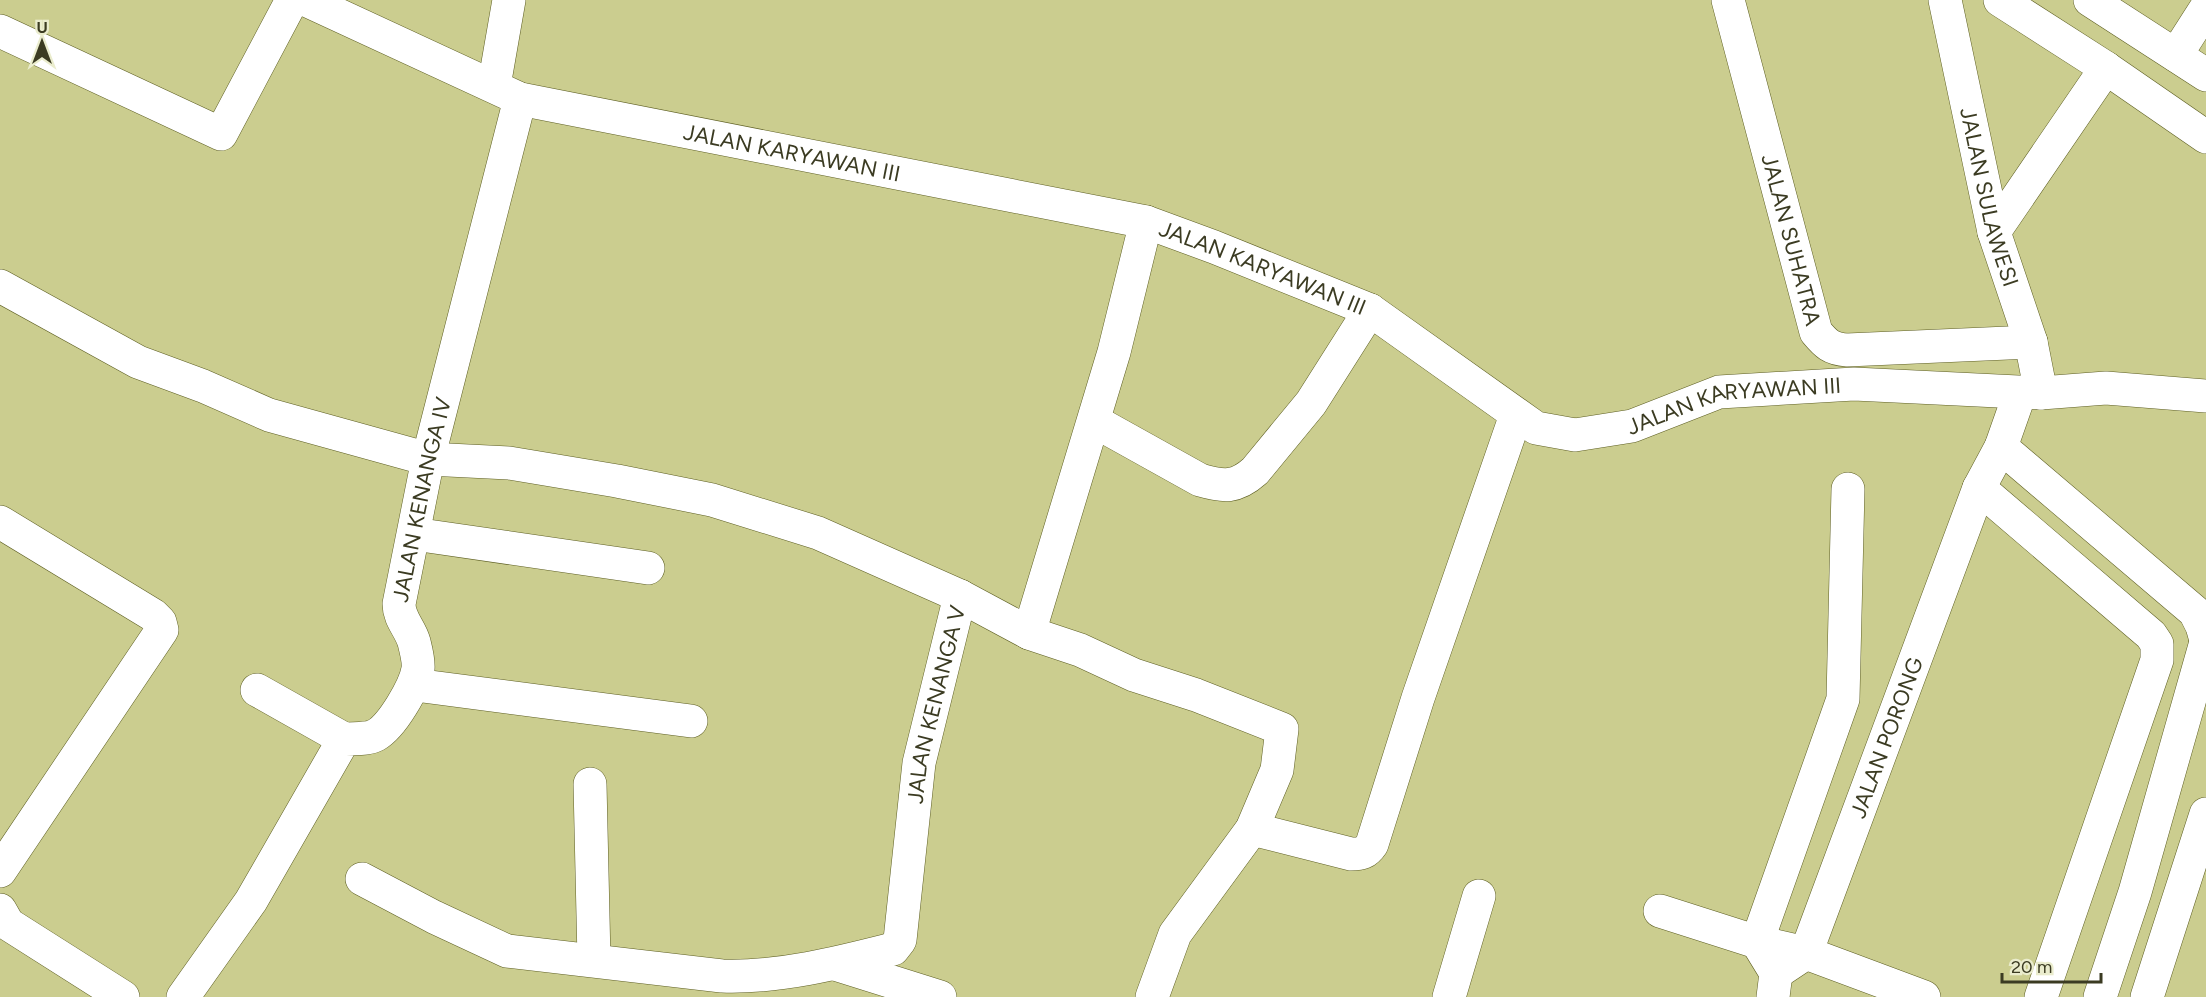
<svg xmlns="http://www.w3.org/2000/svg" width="2206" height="997" viewBox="0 0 2206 997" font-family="Figtree,sans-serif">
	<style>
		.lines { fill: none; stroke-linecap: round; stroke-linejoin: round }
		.minor-casing { stroke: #5e5f23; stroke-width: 34 }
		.minor { stroke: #fff; stroke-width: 33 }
		.labels { text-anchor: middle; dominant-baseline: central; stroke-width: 6; stroke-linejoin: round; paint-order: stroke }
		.street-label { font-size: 22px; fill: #3b3b22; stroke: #eaeccd }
	</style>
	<rect width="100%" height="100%" fill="#cbcd8f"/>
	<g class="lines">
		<g class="minor-casing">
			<g id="minor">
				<path id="s1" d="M306,0L520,99L1146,222L1214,247L1370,310L1536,428L1575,435L1632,426L1719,392L1854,384L2041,393L2106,388L2206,396"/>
				<path id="s2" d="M1728,0L1816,332C1826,344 1831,349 1847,350L2031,342"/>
				<path id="s3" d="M1945,0L1994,232L2031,342L2041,393"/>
				<path d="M2090,0L2206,75"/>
				<path d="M0,31L221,134L292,0"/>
				<path d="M2176,55L2206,8"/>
				<path d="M2106,68L2206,137"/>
				<path d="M494,86L509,0"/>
				<path d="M1994,232L2106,68L2000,0"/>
				<path d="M0,286L138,362L203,386L269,415L428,459L509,463L617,481L712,500L818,533L960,596L1029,633L1080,650L1134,675L1196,695L1282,729L1277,770L1252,829L1175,934L1152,997"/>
				<path d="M1094,421L1200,480C1224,487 1236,488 1255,471L1311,403L1370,310"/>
				<path d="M2001,447L2195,612L2202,626L2206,640"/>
				<path d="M1979,488L2151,635L2157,644V660L2041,997"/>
				<path d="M0,522L153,615L160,622L162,630L0,871"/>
				<path d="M414,534L648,568"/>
				<path d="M1029,633L1114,352L1146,222"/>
				<path d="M415,685L691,721"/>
				<path d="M257,690L344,739"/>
				<path d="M590,784L594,960"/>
				<path d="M1252,829L1351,854C1361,854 1366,853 1372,844L1418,698L1516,415"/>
				<path id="s4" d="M362,879L434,917L507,951L722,976C779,978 838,963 893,949L900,940L919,763L960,596"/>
				<path d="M0,910L8,924L123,997"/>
				<path d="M1660,911L1757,942L1806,953L1924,997"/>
				<path d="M835,964L940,997"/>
				<path id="s5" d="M1776,973L1806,953L1979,488L2001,447L2020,393"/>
				<path id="s6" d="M183,997L251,901L344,739C354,738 367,740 376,735C392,726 415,687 418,669C419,661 416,650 414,642C410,628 399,619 399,604L428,459L520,99"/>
				<path d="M1449,997L1479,896"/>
				<path d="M1773,997L1776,973L1757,942L1843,699L1848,489"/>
				<path d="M2100,997L2135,892L2206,642"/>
				<path d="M2147,997L2206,814"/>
			</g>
		</g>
		<use href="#minor" class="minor"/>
	</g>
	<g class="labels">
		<g class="street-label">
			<text stroke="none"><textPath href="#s1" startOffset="513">JALAN KARYAWAN III</textPath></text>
			<text stroke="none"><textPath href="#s3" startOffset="202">JALAN SULAWESI</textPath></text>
			<text stroke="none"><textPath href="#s2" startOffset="248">JALAN SUHATRA</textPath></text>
			<text stroke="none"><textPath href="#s1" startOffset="999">JALAN KARYAWAN III</textPath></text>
			<text stroke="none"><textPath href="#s1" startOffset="1521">JALAN KARYAWAN III</textPath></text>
			<text stroke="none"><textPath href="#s6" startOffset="592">JALAN KENANGA IV</textPath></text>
			<text stroke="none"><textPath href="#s4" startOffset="802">JALAN KENANGA V</textPath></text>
			<text stroke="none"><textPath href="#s5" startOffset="266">JALAN PORONG</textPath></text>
		</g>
	</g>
	<g transform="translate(42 42)" stroke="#eaeccd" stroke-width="4.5" paint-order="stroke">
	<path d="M0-4.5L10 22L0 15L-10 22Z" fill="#3b3b22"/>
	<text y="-9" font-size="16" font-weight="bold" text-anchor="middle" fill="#3b3b22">U</text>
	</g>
	<path d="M2002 973v9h99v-9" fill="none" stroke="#3b3b22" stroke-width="3"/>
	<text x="2011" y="973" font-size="18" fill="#3b3b22" stroke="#eaeccd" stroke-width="4.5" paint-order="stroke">20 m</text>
</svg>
